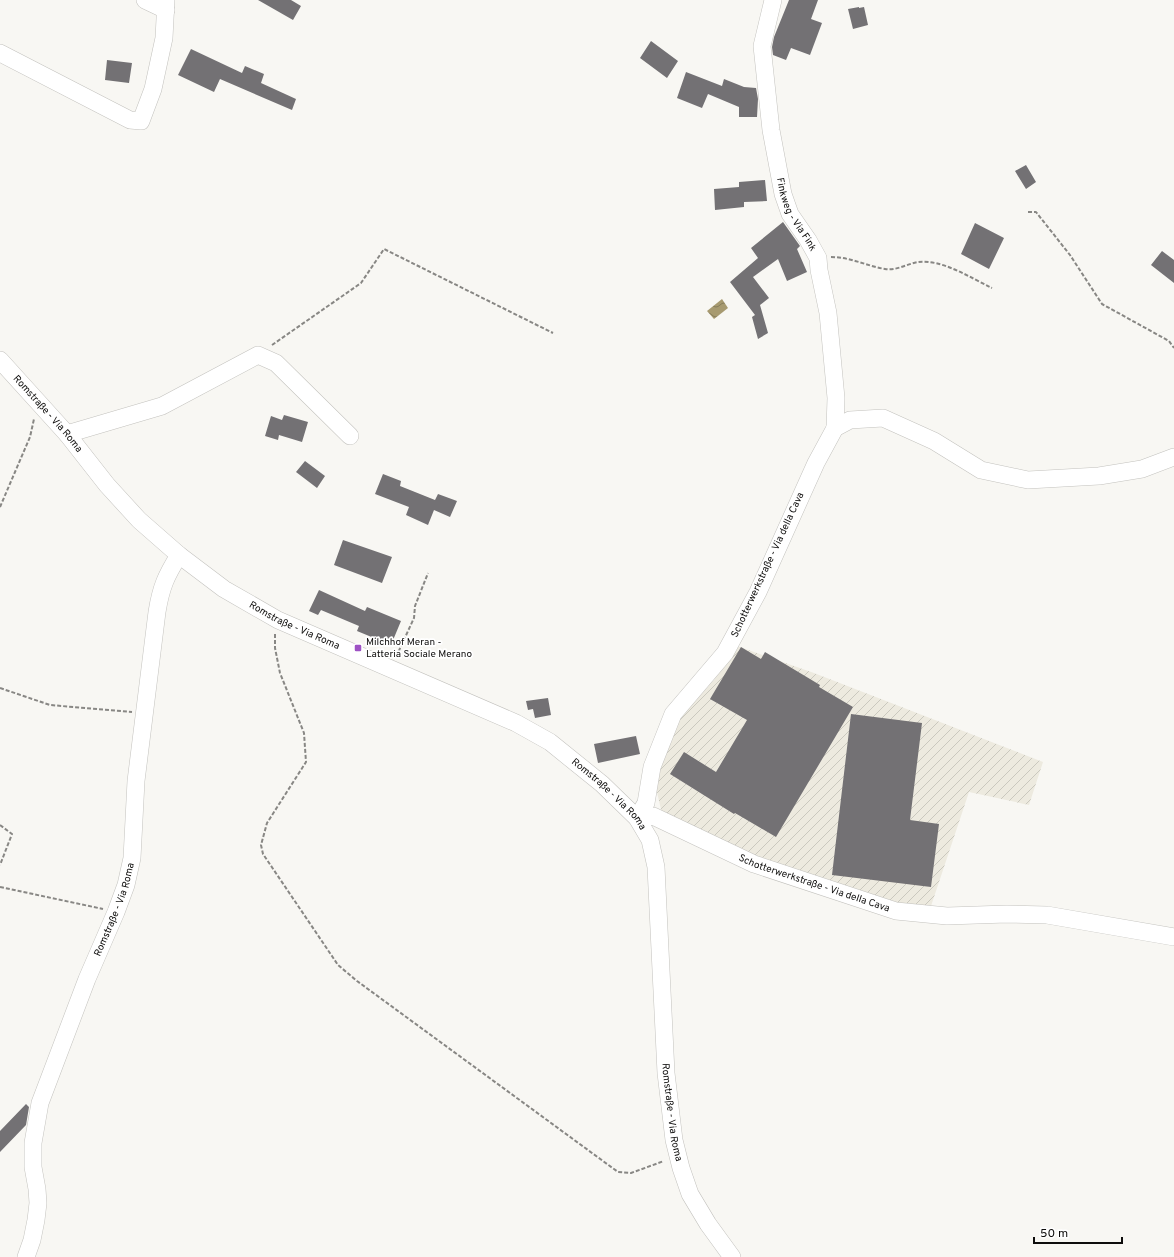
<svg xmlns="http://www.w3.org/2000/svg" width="1174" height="1257" viewBox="0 0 1174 1257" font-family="Overpass,sans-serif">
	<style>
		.industrial { fill: url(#industrial-furrows) }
		.water { fill: url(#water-waves) }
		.building { fill: #737174 }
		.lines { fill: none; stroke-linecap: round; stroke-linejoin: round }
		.minor-casing { stroke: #c3c2be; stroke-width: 18 }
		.path { stroke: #888784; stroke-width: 2; stroke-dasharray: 4 2; stroke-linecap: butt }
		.minor { stroke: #fff; stroke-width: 17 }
		.poi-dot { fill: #9e52c4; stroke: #fff; stroke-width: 1.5 }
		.labels { text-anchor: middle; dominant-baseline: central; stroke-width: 3.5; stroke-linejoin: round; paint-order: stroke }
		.street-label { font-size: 10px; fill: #0e0d0c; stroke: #fff }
		.poi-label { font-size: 10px; fill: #0e0d0c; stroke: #fff; text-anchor: start }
	</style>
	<defs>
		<pattern id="industrial-furrows" width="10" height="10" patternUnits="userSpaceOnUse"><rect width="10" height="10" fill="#edeadf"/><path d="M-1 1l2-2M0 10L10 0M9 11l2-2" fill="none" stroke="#cac8be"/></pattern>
		<pattern id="water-waves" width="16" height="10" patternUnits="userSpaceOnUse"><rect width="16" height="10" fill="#a79a70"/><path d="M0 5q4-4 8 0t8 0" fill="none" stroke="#867c5a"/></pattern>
	</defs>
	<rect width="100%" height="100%" fill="#f8f7f3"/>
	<path class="industrial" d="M737,646L814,673L1043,762L1029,805L969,792L929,912L762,865L662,814L654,779L669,738L684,713L714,680Z"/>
	<path class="water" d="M722,299L728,308L714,319L707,311Z"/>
	<path class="building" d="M258,0H291L301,6L293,20Z
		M789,0H818L811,19L822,23L810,55L791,48L786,60L773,55L772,47L774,37Z
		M859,7V8L864,7L868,25L853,29L848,9Z
		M651,41L678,61L667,78L640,58Z
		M191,49L242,73L245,66L264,74L261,83L296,99L292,110L220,79L214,92L178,75Z
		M107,60L132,63L129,83L105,80Z
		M686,72L722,86L724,79L744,87L756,88L758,99L757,117H739V107L708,94L702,108L677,98Z
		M1026,165L1036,182L1026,189L1015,171Z
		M765,180L767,201L744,202V207L715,210L714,189L739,187V182Z
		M783,222L800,246L797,249L807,272L787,281L778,259L753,277L769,298L760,305L768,333L758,339L752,317L755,315L730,282L758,258L751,248Z
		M975,223L1004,238L989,269L961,254Z
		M1162,251L1174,260V283L1151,265Z
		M284,415L308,422L302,442L279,435L278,440L265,436L271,416L282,420Z
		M305,461L325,476L317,488L296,472Z
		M383,474L401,481L400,486L435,500L438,494L457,501L450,517L434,510L428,525L406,515L409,507L375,494Z
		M343,540L392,557L382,583L334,565Z
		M319,590L365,611L367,607L401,621L391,645L357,631L359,626L321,610L318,615L309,611Z
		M741,647L761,659L765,652L820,685L819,687L853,707L776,837L735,813L734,814L670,774L684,752L716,772L747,720L710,699Z
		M548,698L551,715L535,718L533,709L528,710L526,701Z
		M851,714L922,723L910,820L939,824L931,887L832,875Z
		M636,736L640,754L598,763L594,744Z
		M26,1104L29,1107L26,1125L0,1152V1131Z"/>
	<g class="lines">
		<g class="minor-casing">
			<g id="minor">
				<path d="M145,0L166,10"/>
				<path id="s1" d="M773,0L762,46L771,130L783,194L790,214L808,240L818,258L819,270L828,313L836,398L835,428"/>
				<path d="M0,53L130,120L141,121L153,89L164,38L166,0"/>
				<path id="s2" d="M0,360L67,434L107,485L139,520L179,555L224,589L278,620L516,723L550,742L602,784L637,818L650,840L656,867L666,1073L674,1140L681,1168L690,1194L708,1224L732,1257"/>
				<path d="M67,434L162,406L258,355L276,363L350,436"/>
				<path id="s3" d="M1174,457L1142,469L1099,476L1028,480L981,470L934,441L883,418L850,420L835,428L816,463L758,592L725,653L673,714L652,767L646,803L637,818L653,816L754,864L896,911L947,916L1007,914L1047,915L1174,937"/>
				<path id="s4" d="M26,1257L32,1240L36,1220L38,1203L37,1189L33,1167V1143L40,1103L87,979L116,912L126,885L132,858L136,781L157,612C161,587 166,576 179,555"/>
			</g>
		</g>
		<path class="path" d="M1028,212H1036L1070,255L1102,304L1169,341L1174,348
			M831,257C850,257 867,266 885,269C896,271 907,264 918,262C942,259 971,278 992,288
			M272,345L361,283L384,249L553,333
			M0,507L30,437L34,419
			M275,634V648L280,673L304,733L306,762L267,823L261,845L263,854L338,965L357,981L618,1172L631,1173L664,1161
			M396,657L414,618L415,606L428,573
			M0,688L50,705L132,712
			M0,825L12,834L0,865
			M0,887L103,909"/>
		<use href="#minor" class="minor"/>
	</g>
	<rect class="poi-dot" x="354" y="644" width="8" height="8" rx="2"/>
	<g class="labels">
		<g class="street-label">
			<text stroke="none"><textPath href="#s1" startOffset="221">Finkweg - Via Fink</textPath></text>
			<text stroke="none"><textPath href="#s2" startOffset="72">Romstraße - Via Roma</textPath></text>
			<text transform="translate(768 565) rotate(-65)">Schotterwerkstraße - Via della Cava</text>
			<text stroke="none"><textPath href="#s2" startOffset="401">Romstraße - Via Roma</textPath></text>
			<text stroke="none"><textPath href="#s2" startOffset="761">Romstraße - Via Roma</textPath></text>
			<text stroke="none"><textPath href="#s3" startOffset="991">Schotterwerkstraße - Via della Cava</textPath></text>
			<text stroke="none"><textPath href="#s4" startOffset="364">Romstraße - Via Roma</textPath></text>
			<text stroke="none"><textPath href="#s2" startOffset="1097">Romstraße - Via Roma</textPath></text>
		</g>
		<g class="poi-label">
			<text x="366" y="642">Milchhof Meran -<tspan x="366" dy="12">Latteria Sociale Merano</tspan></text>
		</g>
	</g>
	<path d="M1034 1237v6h88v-6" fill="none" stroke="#0e0d0c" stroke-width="2"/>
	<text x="1040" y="1237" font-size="12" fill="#0e0d0c" stroke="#ffffff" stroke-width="3" paint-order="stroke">50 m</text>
</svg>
